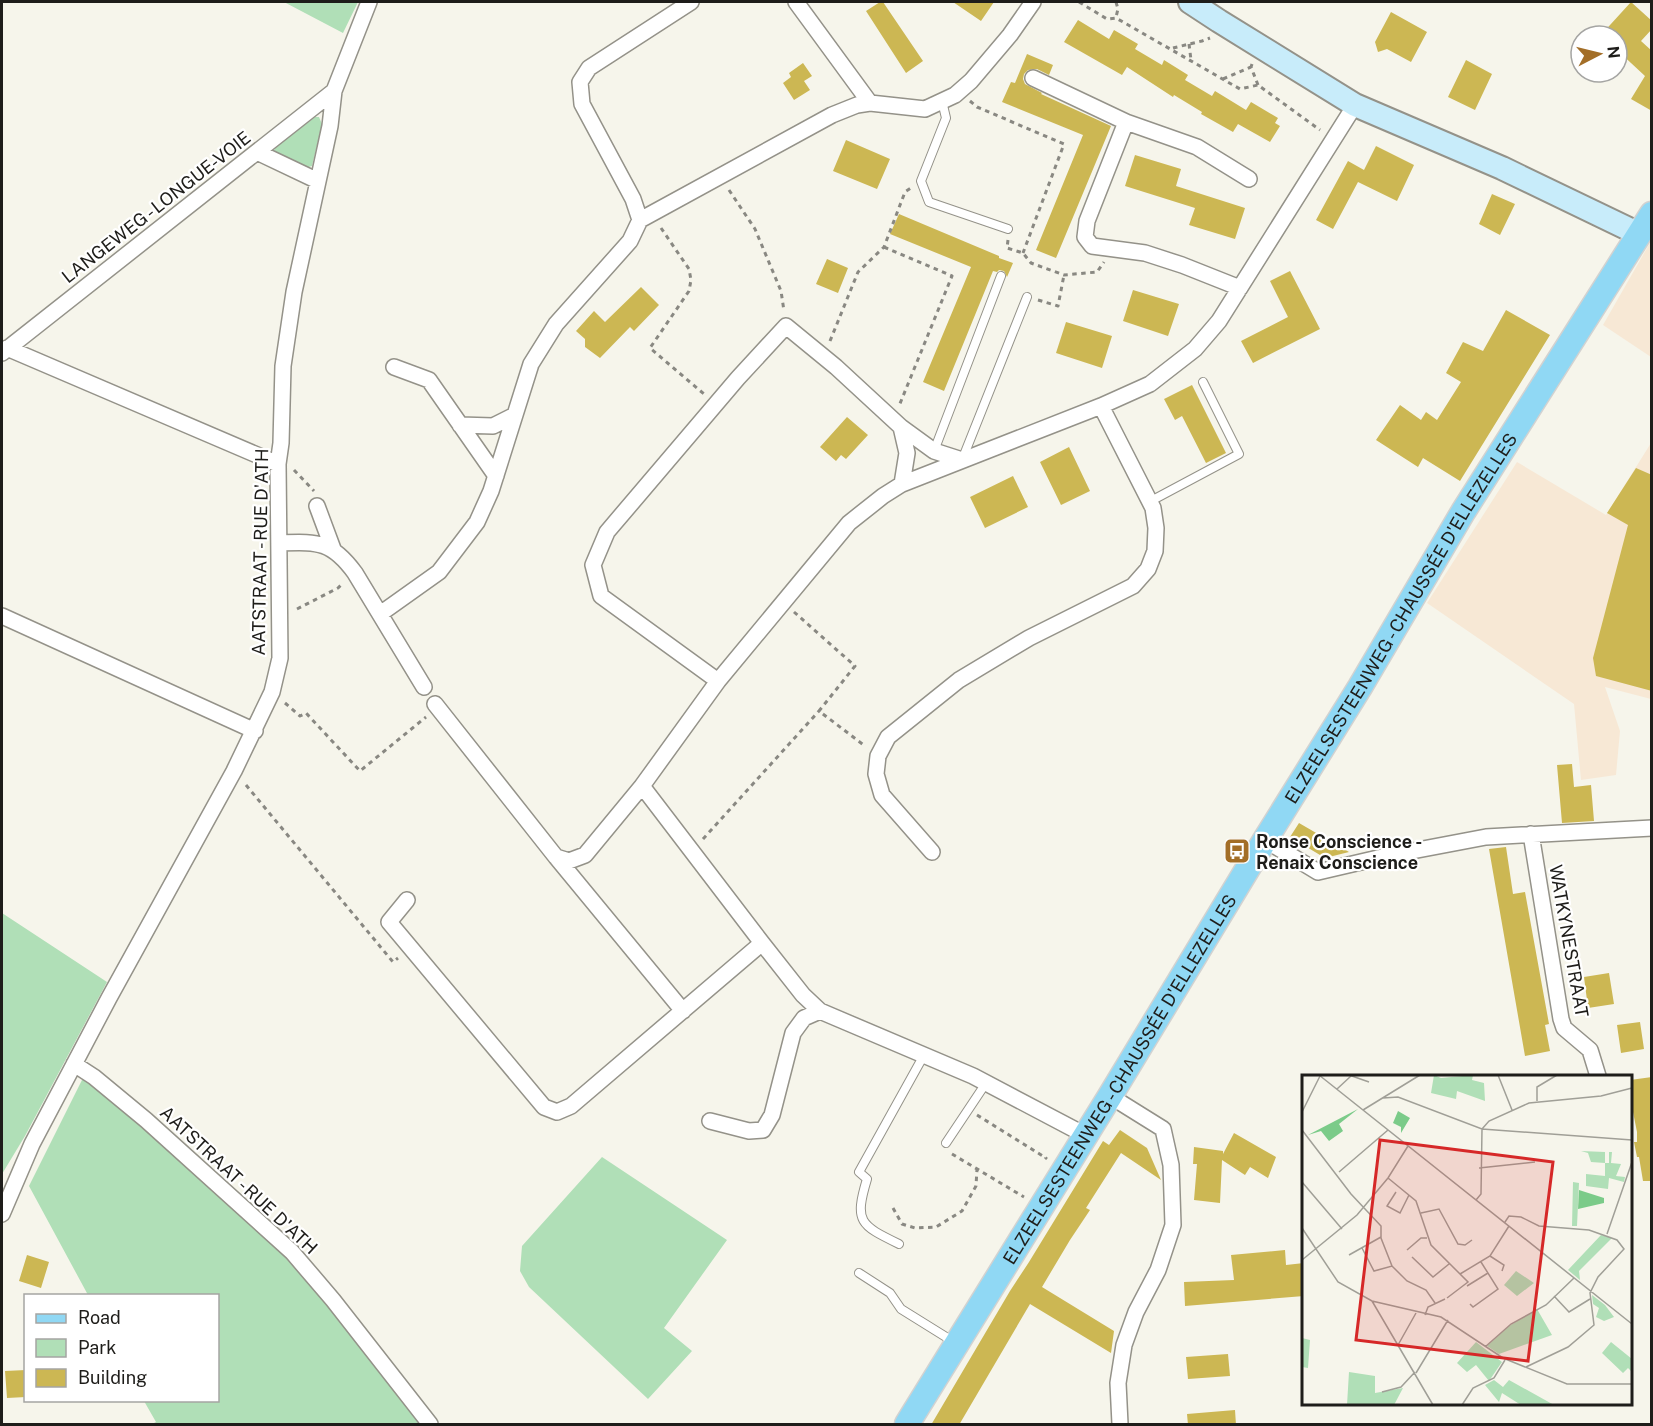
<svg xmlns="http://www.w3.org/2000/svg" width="1653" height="1426" viewBox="0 0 1653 1426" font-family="'Public Sans',sans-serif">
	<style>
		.industrial { fill: #f7e8d5 }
		.green { fill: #b0dfb7 }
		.building { fill: #ccb753 }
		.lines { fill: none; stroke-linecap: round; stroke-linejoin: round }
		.lane-casing { stroke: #949289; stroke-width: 10 }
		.street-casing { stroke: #949289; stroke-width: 18 }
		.secondary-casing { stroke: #949289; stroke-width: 26 }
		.primary-casing { stroke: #d2d2d1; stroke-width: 27 }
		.path { stroke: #898882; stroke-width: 3; stroke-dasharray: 4.5 4.5; stroke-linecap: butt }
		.lane { stroke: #fff; stroke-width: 8 }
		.street { stroke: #fff; stroke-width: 15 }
		.secondary { stroke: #c8ecfa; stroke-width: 22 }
		.primary { stroke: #90d8f4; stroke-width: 24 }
		.labels { text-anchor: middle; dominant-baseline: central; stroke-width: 4.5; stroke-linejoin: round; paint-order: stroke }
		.street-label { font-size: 18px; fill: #1e1d1a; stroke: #fff }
		.poi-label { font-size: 18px; font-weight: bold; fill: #1e1d1a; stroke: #fff; text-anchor: start }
		.inset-road { fill: none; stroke: #a09f97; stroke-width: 1.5 }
		.view { fill: #d62828; fill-opacity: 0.15; stroke: #d62828; stroke-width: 3 }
		.inset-edge { fill: none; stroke: #1e1d1a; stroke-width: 3 }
	</style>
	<rect width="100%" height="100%" fill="#f6f5eb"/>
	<path class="industrial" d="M1651,241V357L1603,325Z
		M1651,443V699L1605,687L1620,731L1616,775L1581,780L1574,704L1427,603L1517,462L1606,515Z"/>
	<path class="green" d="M284,2H358L343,33Z
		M315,117H319L322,124L312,166L306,168L278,155L274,150L276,147Z
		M2,913L107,982L25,1136L2,1174Z
		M85,1074L272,1238L324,1296L425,1424H152L156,1422L144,1401L218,1400V1296L88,1295L29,1186Z
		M602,1157L727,1240L664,1328L692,1351L648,1399L529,1287L520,1271L522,1246Z"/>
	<path class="building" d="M880,2H883L923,61L906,73L866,11Z
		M953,2H994L981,21Z
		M1631,2L1652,21V29L1641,41L1652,51V111L1631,99L1645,76L1617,50V36H1600Z
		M1391,12L1427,32L1411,62L1387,49L1378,52L1375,42Z
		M1078,20L1109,39L1114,30L1138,44L1135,49L1162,65L1164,60L1188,75L1185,80L1212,96L1215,91L1246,110L1251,102L1278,118L1275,123L1280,126L1270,142L1238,124L1233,132L1201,114L1202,112L1174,95L1173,97L1127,67L1122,75L1064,42Z
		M1027,54L1053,65L1049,75L1037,69L1028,70L1024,74L1023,79L1025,84L1042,93L1041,94L1111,126L1056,258L1036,250L1083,135L1002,102L1011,82L1015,83Z
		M1466,60L1492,74L1475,110L1448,97Z
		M803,63L812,76L804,81L810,90L794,100L783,83L791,77L789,73Z
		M846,140L890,159L877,189L833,171Z
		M1376,146L1414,165L1397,201L1358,182L1333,229L1316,220L1348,161L1364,170Z
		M1135,155L1181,169L1176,186L1245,208L1235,239L1189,225L1195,208L1125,186Z
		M1492,194L1515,204L1500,235L1479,224Z
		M899,214L999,256V258L1013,263L1007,277L1004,271L999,270L997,272L993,271L944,391L923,382L971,267L890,234Z
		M827,259L848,268L838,293L816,284Z
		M1290,271L1320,329L1253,363L1241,341L1288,317L1270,281Z
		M641,287L659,305L634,331L630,327L600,358L585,347V339L576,331L594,311L605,322Z
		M1133,290L1179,304L1168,336L1123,321Z
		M1506,310L1550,335L1460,481L1423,458L1418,467L1376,440L1400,405L1421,420L1426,412L1437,420L1461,382L1446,373L1463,342L1483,351Z
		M1066,322L1112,336L1102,368L1056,353Z
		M1192,385L1226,453L1206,463L1182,416L1175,420L1164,399Z
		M847,417L868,435L846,459L841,455L836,461L820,447Z
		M1069,447L1090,491L1061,505L1040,462Z
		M1636,468L1652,475V691L1596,676L1593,658L1628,525L1607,513Z
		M1013,476L1028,507L985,528L970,497Z
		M1572,764L1574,787L1591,785L1594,821L1562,823L1557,765Z
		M1299,823L1349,852L1325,858L1290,837Z
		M1506,847L1513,894L1525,892L1549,1024L1545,1025L1550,1051L1525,1056L1489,849Z
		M1609,973L1614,1004L1588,1008L1584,977Z
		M1640,1022L1644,1049L1621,1053L1617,1025Z
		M1652,1077V1181H1643L1639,1157H1637L1634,1142H1637V1132L1630,1097V1080Z
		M1120,1130L1147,1148L1161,1180L1121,1153L1086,1208L1090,1210L1070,1240L1042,1287L1114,1331L1111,1353L1030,1304L959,1425H931L1010,1291L1029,1262L1103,1141L1109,1145Z
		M1234,1133L1276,1157L1268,1178L1250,1167L1245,1175L1222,1160L1220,1203L1194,1200L1197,1164H1193L1194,1147L1223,1151V1154Z
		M1285,1250L1286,1265L1304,1263V1296L1185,1306L1184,1282L1234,1280L1231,1255Z
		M27,1255L49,1262L41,1288L19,1281Z
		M1228,1354L1230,1376L1188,1379L1186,1357Z
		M26,1370V1397L7,1398L5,1371Z
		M1235,1410L1236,1425H1188L1187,1414Z"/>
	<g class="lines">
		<g class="lane-casing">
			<path id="lane" d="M942,101L946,118L921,181L929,202L1008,229
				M934,451L1001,276
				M962,460L1027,297
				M1149,502L1239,454L1203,382
				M946,1143L986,1083
				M899,1244C860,1225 854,1222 867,1179L859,1172L924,1055
				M859,1273L890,1293L901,1309L954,1342"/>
		</g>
		<g class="street-casing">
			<path id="street" d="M796,2L870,103
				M1033,78L1126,122
				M257,152L318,181
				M640,220L832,115L857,105L870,103L925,109L955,95L971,81L1010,35L1033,2
				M1240,288L1182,265L1145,253L1092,246L1085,237L1087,221L1126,122L1197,147L1249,179
				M7,348L278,464
				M2,353L334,91
				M394,367L429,380L496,476
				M460,425L493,426L515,415
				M901,427L934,451L962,460
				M317,506L333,549
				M279,543C317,542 331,540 355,573L424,687
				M380,614L439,572L477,522L491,491L531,364L556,324L630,241L640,220L633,199L582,104L580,82L589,68L691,2
				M2,616L255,731
				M718,681L601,596L593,565L607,532L738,378L786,326L836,367L901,427L907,453L902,484
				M435,704L556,857L569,861L585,855L642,786L718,681L849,523L883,496L902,484L1101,406L1150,384L1195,349L1219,321L1355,105
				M642,786L762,943L803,995L820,1011L973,1076L1085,1135
				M1531,834L1561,1019L1564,1028L1590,1050L1598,1076
				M1265,840L1318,872L1391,855L1486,837L1652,828
				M932,852L882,795L876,774L878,756L888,737L959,680L1029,638L1133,586L1148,569L1155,551L1156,528L1153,508L1101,406
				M556,857L683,1011
				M407,900L389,922L544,1107L557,1112L571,1106L762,943
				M74,1064L94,1077L146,1120L292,1252L333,1300L430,1424
				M1110,1096L1163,1129L1171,1165L1173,1225L1158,1270L1136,1312L1124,1345L1118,1383L1120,1424
				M710,1121L749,1131L763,1130L772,1115L793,1033L804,1018L820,1011
				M2,1214L32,1144L109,998L234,771L272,692L280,658L278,464L281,443L283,366L294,292L330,126L334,91L369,2"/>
		</g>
		<g class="secondary-casing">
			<path id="secondary" d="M1190,2L1219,21L1355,105L1502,168L1639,234"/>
		</g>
		<g class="primary-casing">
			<g id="primary">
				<path id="s1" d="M907,1424L1110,1096L1265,840L1360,687L1463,512L1652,214"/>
			</g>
		</g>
		<path class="path" d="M1079,2L1107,19L1116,18L1240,89L1258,85L1320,130
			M1116,2L1118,9L1116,17
			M1189,44L1191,60
			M1173,48L1202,41L1210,38
			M1252,64L1251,67L1258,85
			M1223,79L1251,67
			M970,101L977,107L1064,144L1023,253
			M729,190L755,229L781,291L784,311
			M661,228L689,269L691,280L689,291L650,348L704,394
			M1008,240L1007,248L1023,253L1031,263L1064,275L1097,272L1104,262
			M884,247L952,276L899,406
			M1038,300L1058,306L1064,275
			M830,341L858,272L884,247L905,192L911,188
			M294,470L314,491
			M297,609L338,588L343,583
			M794,612L855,666L819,711L865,746
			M285,703L300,716L306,713L360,771L426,717
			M246,785L393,962L398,958
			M703,839L819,711
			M977,1115L1046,1158L1045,1159
			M952,1154L1024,1197
			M893,1208L902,1224L915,1228L936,1227L962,1211L976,1186L977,1169"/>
		<use href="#lane" class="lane"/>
		<use href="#street" class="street"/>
		<use href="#secondary" class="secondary"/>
		<use href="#primary" class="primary"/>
	</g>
	<defs>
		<g id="bus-square" transform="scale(1.35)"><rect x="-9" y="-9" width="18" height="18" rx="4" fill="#a36e27" stroke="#fff"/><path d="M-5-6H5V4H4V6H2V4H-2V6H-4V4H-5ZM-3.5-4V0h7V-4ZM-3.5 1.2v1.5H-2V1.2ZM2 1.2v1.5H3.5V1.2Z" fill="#fff"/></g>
	</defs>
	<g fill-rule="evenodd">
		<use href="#bus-square" x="1237" y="851"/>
	</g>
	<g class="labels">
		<g class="street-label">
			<text transform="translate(156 207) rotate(-38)">LANGEWEG - LONGUE-VOIE</text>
			<text transform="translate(260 552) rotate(-89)">AATSTRAAT - RUE D'ATH</text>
			<text stroke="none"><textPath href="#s1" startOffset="945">ELZEELSESTEENWEG - CHAUSSÉE D'ELLEZELLES</textPath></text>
			<text transform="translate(1569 941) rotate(80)">WATKYNESTRAAT</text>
			<text stroke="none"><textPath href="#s1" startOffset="405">ELZEELSESTEENWEG - CHAUSSÉE D'ELLEZELLES</textPath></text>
			<text transform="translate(239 1180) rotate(43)">AATSTRAAT - RUE D'ATH</text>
		</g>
		<g class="poi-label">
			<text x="1256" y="841">Ronse Conscience -<tspan x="1256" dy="21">Renaix Conscience</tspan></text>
		</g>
	</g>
	<g transform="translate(1302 1075)">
		<rect width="330" height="330" fill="#f6f5eb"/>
		<path d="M132,0L139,3L171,0L170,5L182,8L183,26L155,16L154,24L129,18ZM279,76L303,77V88H307V77H310L309,88L319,89L314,101L323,102L322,107L307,103L306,114L284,111V99L303,101V88L289,87L286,78ZM271,107L277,108L275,151H270ZM299,160L310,163L277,196L278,205L266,195ZM214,196L232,208L215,221L202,210ZM290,220L303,230L312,242L302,246L294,242L297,233L291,229ZM235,234L250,260L197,279L185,271L207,251ZM0,263L8,265L6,293L0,292ZM174,267L200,287L187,306L174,290L165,297L155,288ZM309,267L330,284V297L326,293L321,298L300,278ZM47,297L73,301V318L101,313L92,330H45ZM192,305L201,312L207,305L252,330H219L200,318L197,327L183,310Z" fill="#b0dfb7"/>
		<path d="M56,34L37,49L41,56L27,66L19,56L6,60ZM96,36L108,43L99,58V52L91,48ZM277,115L302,123V128L276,134Z" fill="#7bcb89"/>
		<path class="inset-road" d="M17,0L330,249M47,0L67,7M196,0L210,35M35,14L49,1M81,23L96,22L180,54L330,65M235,26V12L255,0M61,35L118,0M0,37L18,1M180,54L187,46L227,28L299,21L330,13M0,55L49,119L79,151V163L90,191M177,93L233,87M37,97L86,55M86,103L114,126L129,170L166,207L145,223M0,107L40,154M94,117L85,131L98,138L107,120M174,125L179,119L180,54M119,138L137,134L156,169L163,170L170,165M203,147L207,141L219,142L237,151L287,155L315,165L322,174L296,202L288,218L292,250L266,272L224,292M0,153L36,207L70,226L139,242L201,283L265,309H330M305,159L330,87M60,173L72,196L90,191L105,206L124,215L133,228M105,175L119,163H125M47,180L79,162M188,181L202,190L200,196M110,182L131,202L147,189M0,185L55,140L86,103L106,71M158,199L188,181L207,151M165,211L186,198M252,221L267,237L288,224M70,226L131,330M168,229L171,232L196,214L179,187M123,240L126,232L143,224M96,270L114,238M183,272L209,249L244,230L272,203M114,298L146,245M80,317L99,312L113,297M160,330L171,313L192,303L203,285"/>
		<path class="view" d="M78,65L251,87L226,286L54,265Z"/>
		<rect width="330" height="330" class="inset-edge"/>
	</g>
	<rect width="1653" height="1426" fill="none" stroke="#1e1d1a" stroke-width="6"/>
	<rect x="24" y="1294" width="195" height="108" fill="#ffffff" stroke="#a5a5a3" stroke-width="1.5"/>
	<rect x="36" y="1314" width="30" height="9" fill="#90d8f4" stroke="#a5a5a3" stroke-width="1.5"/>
	<text x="78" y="1324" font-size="18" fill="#1e1d1a">Road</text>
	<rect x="36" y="1339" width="30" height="18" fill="#b0dfb7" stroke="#a5a5a3" stroke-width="1.5"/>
	<text x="78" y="1354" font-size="18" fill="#1e1d1a">Park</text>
	<rect x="36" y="1369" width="30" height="18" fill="#ccb753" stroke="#a5a5a3" stroke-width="1.5"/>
	<text x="78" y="1384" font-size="18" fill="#1e1d1a">Building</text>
	<g transform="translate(1599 54) rotate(83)"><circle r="28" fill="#ffffff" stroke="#a5a5a3" stroke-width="1.5"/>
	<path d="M0-4.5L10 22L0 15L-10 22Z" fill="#a36e27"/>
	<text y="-9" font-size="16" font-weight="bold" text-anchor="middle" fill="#1e1d1a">N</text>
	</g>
</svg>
